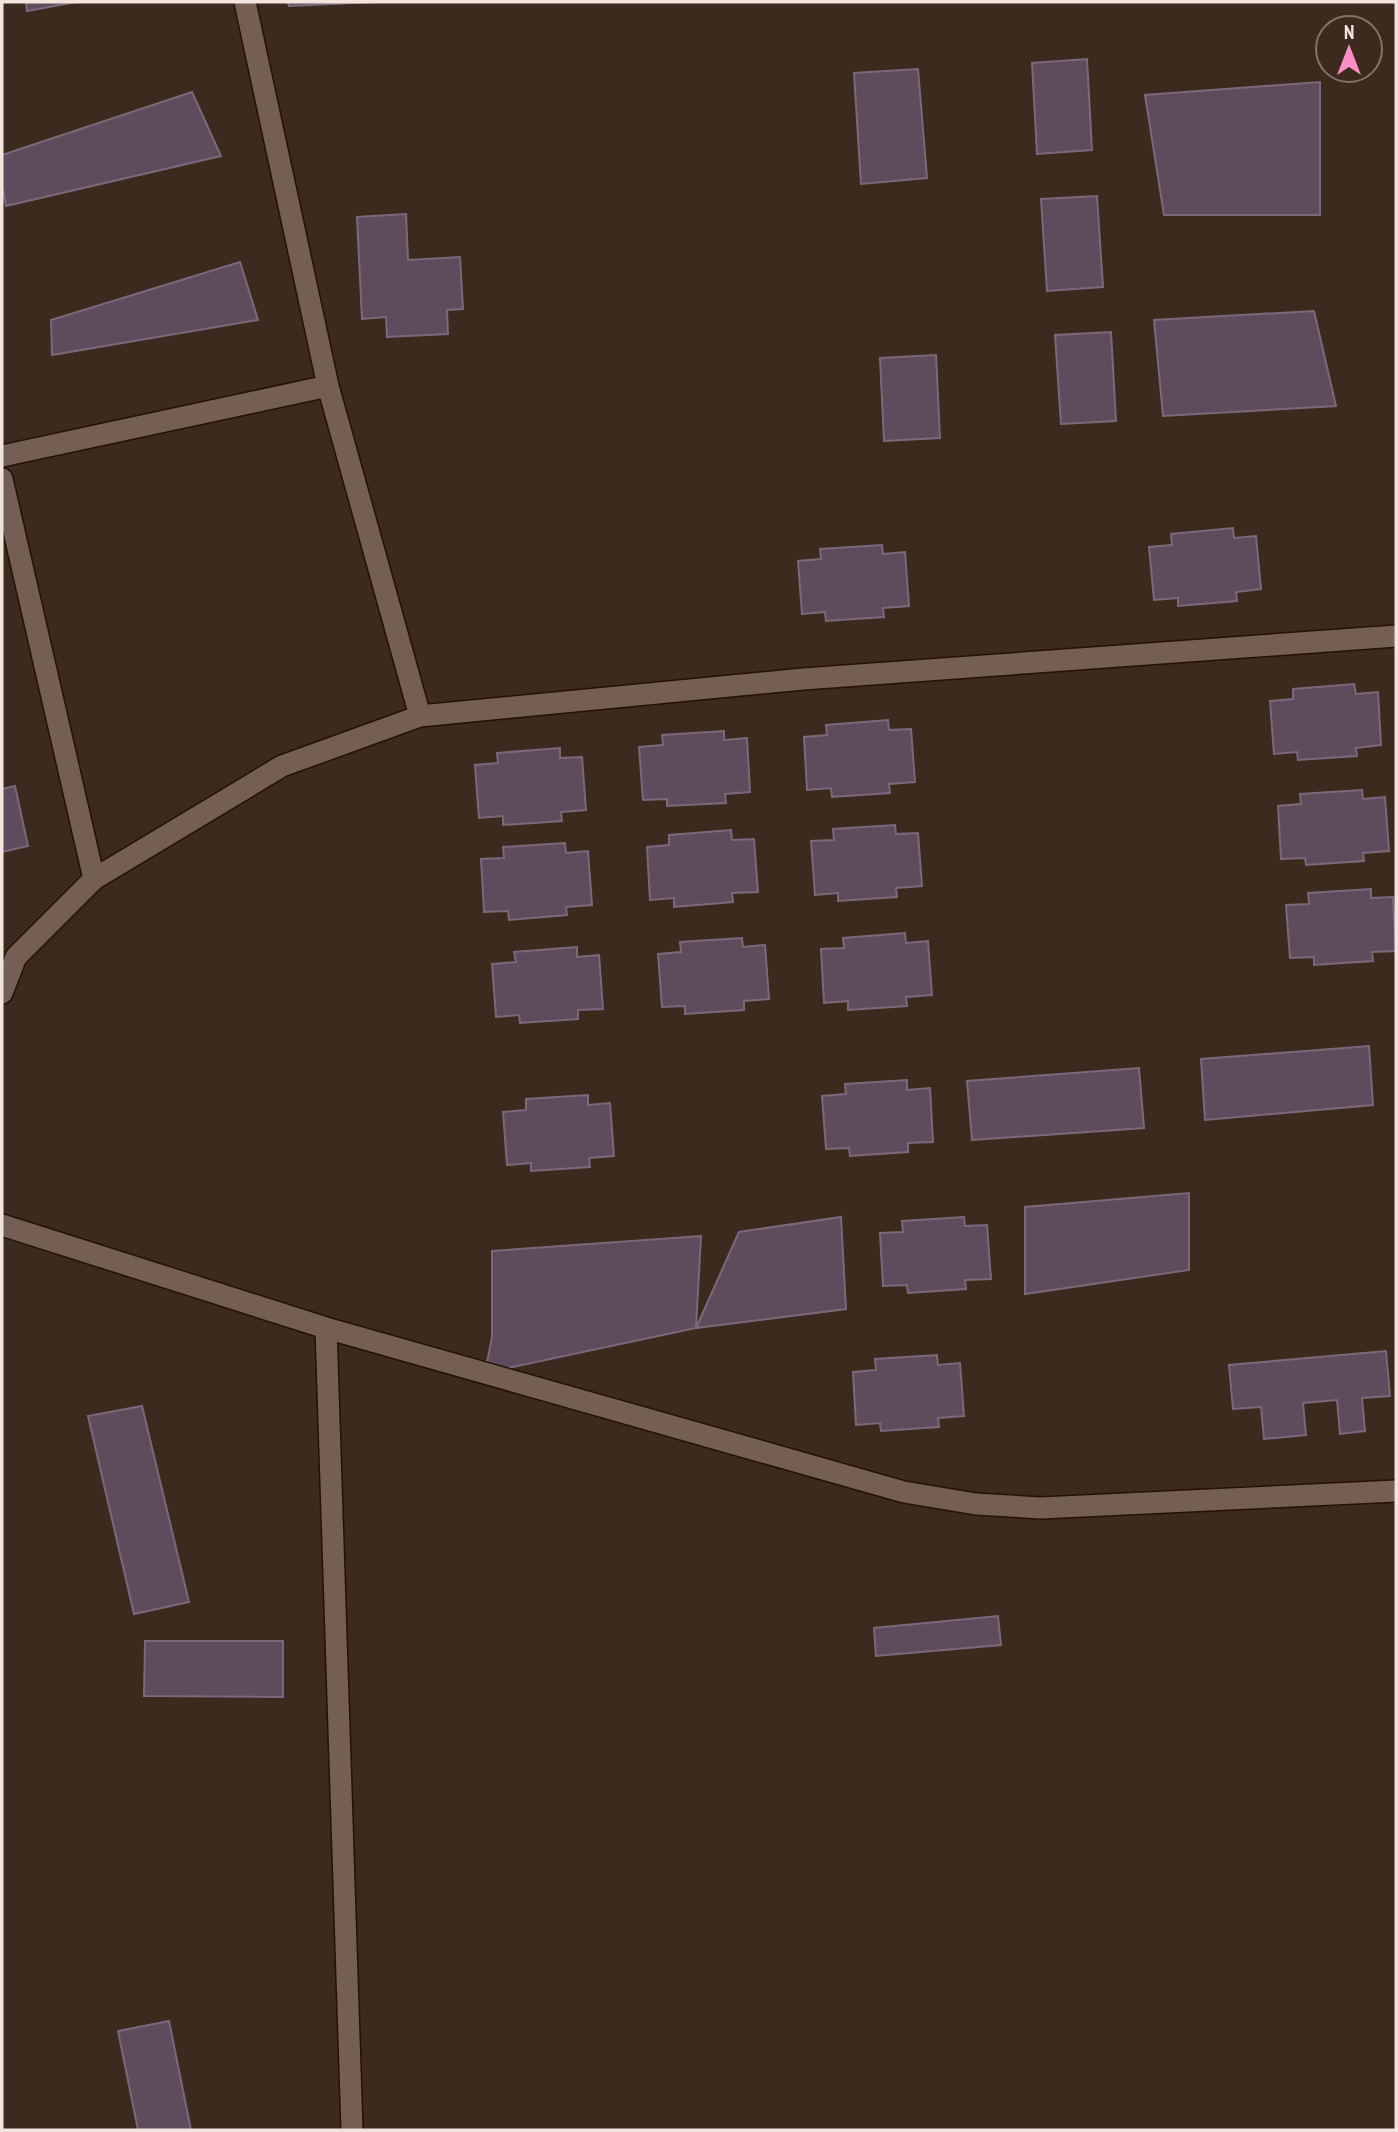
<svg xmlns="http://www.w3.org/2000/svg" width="1398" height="2132" viewBox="0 0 1398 2132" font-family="'PT Sans Narrow',sans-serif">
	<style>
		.building { fill: #5c4c5c; stroke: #7a697a; stroke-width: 2 }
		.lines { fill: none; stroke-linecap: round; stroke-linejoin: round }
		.street-casing { stroke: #221207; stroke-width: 24 }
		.street { stroke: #745f52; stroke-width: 21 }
	</style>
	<rect width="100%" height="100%" fill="#3c2a1e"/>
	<path class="building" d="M26,2H76L27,11Z
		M288,2H375L289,6Z
		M1087,59L1092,150L1037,154L1032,63Z
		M918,69L927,178L861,184L854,73Z
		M1320,82V215H1164L1145,95Z
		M192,92L221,156L6,206L2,184V155Z
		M1097,196L1103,287L1047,291L1041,199Z
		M406,214L408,260L460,257L463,309L447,310L448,334L387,337L386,317L362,319L357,217Z
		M240,262L258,320L52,355L51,320Z
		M1314,311L1336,406L1163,416L1154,320Z
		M1111,332L1116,421L1061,424L1055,335Z
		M936,355L940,438L884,441L880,358Z
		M1233,528L1234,538L1256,536L1261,589L1236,592L1237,601L1178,606V598L1154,600L1149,547L1172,545L1171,534Z
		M882,545L883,554L905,552L909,606L883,608L884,617L826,621L825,612L802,614L798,561L821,559L820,549Z
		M1354,684L1356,694L1378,692L1381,745L1356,748L1357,756L1298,760L1297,752L1274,754L1270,701L1293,699V689Z
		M888,720L889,730L911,729L915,782L889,784L890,793L832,797L831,788L807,790L804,737L827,735L826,725Z
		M724,731V740L747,738L750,792L725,794L726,803L667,806V799L643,800L639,747L663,745L662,735Z
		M560,748V758L582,757L586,810L561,812L562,821L503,825V816L479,818L475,765L498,763L497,753Z
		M15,786L28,846L2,852V789Z
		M1362,790L1363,799L1385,797L1389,851L1363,853L1364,861L1306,865L1305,858L1281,859L1278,806L1301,804L1300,794Z
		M895,825L896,834L918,833L922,886L896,888L897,897L838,901V893L815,895L811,841L834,840L833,829Z
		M731,830L732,840L754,839L758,892L732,893L733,902L674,907V898L650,900L647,847L669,845V835Z
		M565,843L566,853L588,851L592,905L566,907L567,915L509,920L508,911L484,912L481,859L504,858L503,847Z
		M1371,889V898L1393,897L1396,951L1372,952L1373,961L1314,965V957L1290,958L1286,905L1309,904L1308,893Z
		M905,933L906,943L928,941L932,995L906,997L907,1006L848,1010V1001L824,1003L821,949L844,948L843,938Z
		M742,938L743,947L765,945L769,999L744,1001V1010L685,1014V1006L662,1007L658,954L681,952L680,942Z
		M577,947V957L599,955L603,1009L578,1010V1019L520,1023L519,1015L496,1017L492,964L516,962L514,952Z
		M1369,1046L1373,1105L1205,1120L1201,1059Z
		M1139,1068L1144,1128L972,1140L967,1081Z
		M907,1080V1090L930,1088L933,1142L908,1143V1152L850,1156L849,1148L826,1149L822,1096L846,1094L845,1084Z
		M588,1095V1105L610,1103L614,1156L589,1158L590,1167L531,1171V1163L507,1165L503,1112L526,1110V1099Z
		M1189,1193V1270L1025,1294V1207Z
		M841,1217L846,1309L696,1328L739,1232Z
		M964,1217L965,1226L987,1225L991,1279L965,1280L966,1289L908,1293L907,1285L883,1286L880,1233L903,1232L902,1221Z
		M701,1236L696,1328L485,1373L492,1337V1251Z
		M1386,1351L1390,1396L1362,1398L1365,1431L1340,1434L1337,1400L1303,1403L1306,1435L1264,1439L1261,1407L1233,1409L1229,1365Z
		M937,1355L938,1365L960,1363L964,1416L938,1418L939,1427L881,1431L880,1423L856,1425L853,1372L876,1370L875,1359Z
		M142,1406L189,1602L134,1614L88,1416Z
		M998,1616L1001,1645L876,1656L874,1628Z
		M145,1641H283V1697L144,1696Z
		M169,2021L191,2130H138L118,2031Z"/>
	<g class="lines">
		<g class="street-casing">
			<path id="street" d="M245,2L328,386L420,716
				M2,456L328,386
				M2,479L94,879
				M2,993L16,957L94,879L282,766L420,716L803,679L1396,636
				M2,1225L326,1328L904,1492L976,1504L1041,1508L1396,1491
				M326,1328L352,2130"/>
		</g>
		<use href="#street" class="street"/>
	</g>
	<rect width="1398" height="2132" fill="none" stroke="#f1e5dd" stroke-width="7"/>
	<g transform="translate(1349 49)"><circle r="33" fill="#3c2a1e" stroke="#84756a" stroke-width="2"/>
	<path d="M0-5L12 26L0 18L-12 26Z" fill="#fb8fc5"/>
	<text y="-10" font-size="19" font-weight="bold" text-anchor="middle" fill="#f1e5dd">N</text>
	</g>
</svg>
